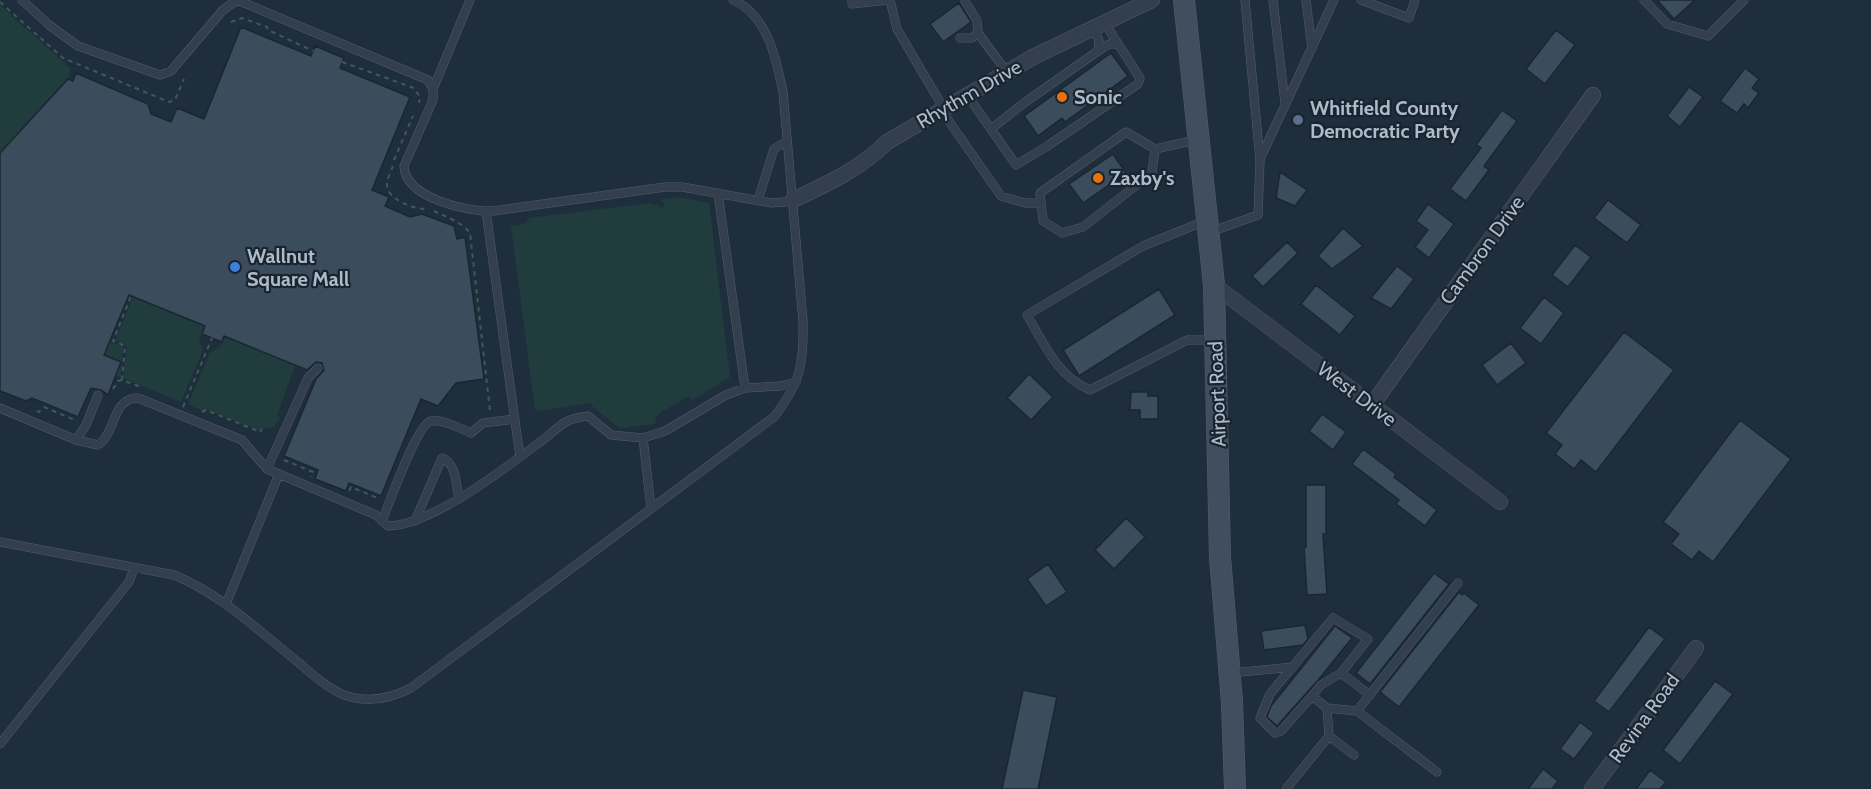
<svg xmlns="http://www.w3.org/2000/svg" width="1871" height="789" viewBox="0 0 1871 789" font-family="Cabin,sans-serif">
	<style>
		.green { fill: #213c3d }
		.building { fill: #3b4c5c; stroke: #1b2633; stroke-width: 1.5 }
		.lines { fill: none; stroke-linecap: round; stroke-linejoin: round }
		.lane-casing { stroke: #515d6a; stroke-width: 9 }
		.street-casing { stroke: #515d6a; stroke-width: 16 }
		.secondary-casing { stroke: #515d6a; stroke-width: 22 }
		.path { stroke: #3f595a; stroke-width: 2; stroke-dasharray: 4.5 4.5; stroke-linecap: butt }
		.lane { stroke: #333f4c; stroke-width: 8 }
		.street { stroke: #333f4c; stroke-width: 15 }
		.secondary { stroke: #414e60; stroke-width: 21 }
		.food-dot { fill: #e8710a; stroke: #192431; stroke-width: 2 }
		.service-dot { fill: #5c6f8a; stroke: #192431; stroke-width: 2 }
		.shop-dot { fill: #3f7fe0; stroke: #192431; stroke-width: 2 }
		.labels { text-anchor: middle; dominant-baseline: central; stroke-width: 4.5; stroke-linejoin: round; paint-order: stroke }
		.street-label { font-size: 20px; fill: #aebac8; stroke: #192431 }
		.poi-label { font-size: 20px; font-weight: bold; fill: #aebac8; stroke: #192431; text-anchor: start }
	</style>
	<rect width="100%" height="100%" fill="#1f2e3c"/>
	<path class="green" d="M0,5L71,69L68,79L0,153Z
		M680,197L709,203L730,377L691,401L689,396L660,413L655,418L656,424L619,428L593,407L591,403L539,411L535,410L511,226L523,224L530,218L650,203L652,205L657,204L661,208L665,205L660,200Z
		M133,297L205,326L199,340L203,350L181,402L123,378L127,346L115,341Z
		M224,336L295,365L277,416L280,418L274,427L257,430L206,409L202,411L188,404L210,353L219,348Z
		M110,342L123,347L121,377L116,376L104,355Z"/>
	<path class="building" d="M1657,0H1695L1674,19Z
		M959,3L971,22L943,42L930,24Z
		M241,27L311,56L315,46L344,58L340,68L410,97L372,190L389,197L385,206L410,217L422,214L454,226L457,239L465,237L484,379L456,383L438,406L421,399L381,496L349,483L346,491L315,479L318,470L284,456L316,379L324,370L322,363L316,362L307,370L224,336L222,342L202,334L205,326L129,295L104,355L121,362L108,395L101,390L91,388L78,417L32,398L26,401L0,391V153L68,79L73,81L76,73L148,104L151,114L171,122L177,108L204,119Z
		M1556,30L1575,45L1545,84L1526,69Z
		M1111,53L1128,76L1065,122L1062,118L1038,136L1024,116Z
		M1745,68L1759,79L1752,88L1759,93L1748,108L1744,104L1737,113L1720,101Z
		M1689,87L1703,97L1680,127L1667,116Z
		M1502,110L1517,121L1484,166L1489,170L1466,201L1450,189L1481,148L1476,145Z
		M1113,154L1126,173L1083,203L1069,184Z
		M1280,172L1307,190L1295,206L1276,198Z
		M1608,200L1641,225L1627,243L1594,218Z
		M1428,204L1454,224L1429,258L1415,247L1428,230L1416,221Z
		M1343,228L1363,246L1332,269L1318,256Z
		M1287,242L1298,253L1263,287L1252,276Z
		M1575,245L1591,257L1568,287L1552,275Z
		M1397,266L1414,279L1391,309L1371,298Z
		M1316,285L1355,316L1340,335L1301,304Z
		M1159,289L1175,315L1079,376L1063,350Z
		M1544,297L1564,313L1541,344L1520,328Z
		M1624,332L1674,370L1596,472L1581,460L1574,469L1555,454L1562,445L1546,433Z
		M1511,343L1526,363L1497,385L1482,365Z
		M1029,374L1053,397L1031,420L1007,398Z
		M1131,392H1148V396H1158V419H1140V410H1130Z
		M1322,414L1346,432L1333,450L1309,431Z
		M1740,420L1791,459L1713,562L1699,551L1692,560L1671,544L1679,534L1663,522Z
		M1363,449L1396,474L1394,477L1437,510L1425,526L1396,504L1399,500L1352,464Z
		M1306,485H1326V534H1323L1327,594L1307,595L1304,548L1306,547Z
		M1126,518L1145,537L1114,569L1095,550Z
		M1048,564L1067,592L1046,606L1027,579Z
		M1434,573L1449,584L1370,684L1356,673Z
		M1459,592L1462,595L1464,593L1479,605L1399,707L1380,692Z
		M1305,625L1308,639L1303,645L1264,650L1261,631Z
		M1335,626L1352,638L1319,679L1277,726L1267,717L1271,706Z
		M1649,627L1665,639L1609,712L1594,701Z
		M1715,681L1733,694L1680,764L1663,750Z
		M1023,690L1057,697L1038,789H1002Z
		M1580,722L1594,733L1574,759L1560,749Z
		M1543,769L1558,781L1552,789H1528Z
		M1650,770L1666,782L1660,789H1636Z"/>
	<g class="lines">
		<g class="lane-casing">
			<path id="lane" d="M22,0L49,25L78,46L160,75L171,71L223,10L237,0
				M237,0L428,80L433,89V100L404,166C405,198 467,212 493,211L665,187H682L772,203L785,202L793,200
				M852,0V4L888,0
				M890,0L897,29L944,109L946,117L1001,196L1025,203H1041
				M1273,0L1285,103
				M1306,0L1312,49
				M1361,0L1409,18L1415,0
				M1644,0L1667,24L1708,36L1744,0
				M965,1L977,21L978,33L1006,71
				M960,38H972L978,33
				M1098,51L1109,44H1118
				M433,89L470,0
				M967,95L1016,165L1046,147L1138,84L1140,78L1104,22
				M991,129L1024,103L1098,51L1099,41L1094,27
				M1155,149L1152,173L1083,227L1062,233L1043,221L1040,193L1126,132L1155,149L1196,140
				M1260,159L1334,0
				M718,193L745,388
				M758,200L774,149L787,141
				M486,211L520,457
				M1205,221L1143,246L1027,315C1044,344 1058,377 1090,390L1187,340H1214
				M1210,232L1258,215L1260,160L1245,0
				M0,408L76,440L98,445C116,434 112,397 138,398L242,440L267,469L376,515L388,526C432,525 504,469 540,442C549,436 557,427 566,422C572,418 581,417 588,416L611,435L643,438L665,431L726,395L745,388L781,386L796,382
				M643,438L651,508
				M76,440L86,425L98,395
				M267,469L308,378L318,368
				M382,521C389,504 417,424 431,421C443,419 459,428 471,433L483,423L515,419
				M415,521L442,458C457,464 456,485 459,499
				M0,542L174,575C221,594 259,631 299,663C312,674 327,688 344,695C367,703 390,699 411,688L774,417C801,382 804,363 803,321L783,92C776,58 768,16 733,0
				M226,604L279,474
				M1231,673L1293,667
				M1341,673L1370,695
				M1312,696L1321,685L1341,673L1368,639L1333,618L1270,694L1260,718L1275,733L1281,731L1312,696L1327,708
				M1357,711L1458,583
				M1329,736L1327,708L1357,711L1437,772
				M0,744L129,582L134,568
				M1286,789L1329,736L1354,755"/>
		</g>
		<g class="street-casing">
			<path id="street" d="M793,200C825,185 862,168 887,142L1033,57L1152,0
				M1214,285L1500,502
				M1372,405L1593,95
				M1592,789L1696,648"/>
		</g>
		<g class="secondary-casing">
			<path id="secondary" d="M1184,0L1214,285L1220,557L1232,702L1235,789"/>
		</g>
		<path class="path" d="M0,2L63,58L169,102L175,100L184,79
			M231,22L242,18L267,27L268,30L313,51
			M342,62L414,88L420,97L419,103
			M394,160L413,116
			M393,166C391,171 387,179 387,184C386,200 416,210 429,209
			M434,211C446,217 462,222 470,233L490,411
			M122,380L125,346L113,341L131,296
			M113,389L118,381L122,380L141,387
			M183,407L212,338
			M37,411L39,412L44,407L75,420
			M202,412L206,410L260,432L262,429
			M284,460L313,472L311,477
			M349,491L351,487L380,499"/>
		<use href="#lane" class="lane"/>
		<use href="#street" class="street"/>
		<use href="#secondary" class="secondary"/>
	</g>
	<g class="food-dot">
		<circle cx="1062" cy="97" r="6"/>
		<circle cx="1098" cy="178" r="6"/>
	</g>
	<circle class="service-dot" cx="1298" cy="120" r="6"/>
	<circle class="shop-dot" cx="235" cy="267" r="6"/>
	<g class="labels">
		<g class="street-label">
			<text transform="translate(969 94) rotate(-30)">Rhythm Drive</text>
			<text transform="translate(1482 250) rotate(-54)">Cambron Drive</text>
			<text transform="translate(1217 394) rotate(-92)">Airport Road</text>
			<text transform="translate(1357 394) rotate(37)">West Drive</text>
			<text transform="translate(1644 718) rotate(-54)">Revina Road</text>
		</g>
		<g class="poi-label">
			<text x="1074" y="97">Sonic</text>
			<text x="1310" y="108">Whitfield County<tspan x="1310" dy="23">Democratic Party</tspan></text>
			<text x="1110" y="178">Zaxby's</text>
			<text x="247" y="256">Wallnut<tspan x="247" dy="23">Square Mall</tspan></text>
		</g>
	</g>
</svg>
